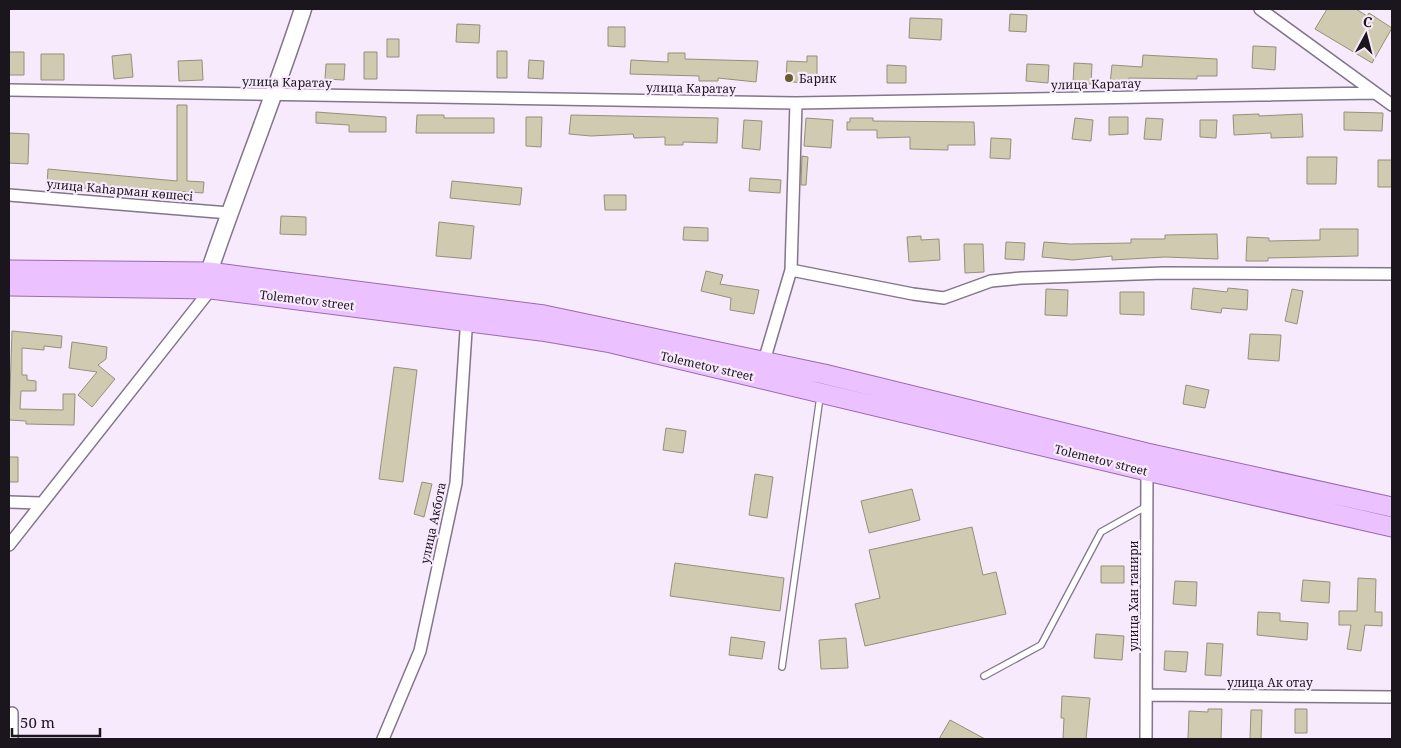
<svg xmlns="http://www.w3.org/2000/svg" width="1401" height="748" viewBox="0 0 1401 748" font-family="'Noto Serif',serif">
	<style>
		.building { fill: #cfcab0; stroke: #959078 }
		.lines { fill: none; stroke-linecap: round; stroke-linejoin: round }
		.lane-casing { stroke: #83758a; stroke-width: 8 }
		.street-casing { stroke: #83758a; stroke-width: 14 }
		.secondary-casing { stroke: #83758a; stroke-width: 19 }
		.primary-casing { stroke: #9a6ab0; stroke-width: 21 }
		.lane { stroke: #fff; stroke-width: 5.5 }
		.street { stroke: #fff; stroke-width: 11 }
		.secondary { stroke: #fff; stroke-width: 16 }
		.primary { stroke: #ecc1ff; stroke-width: 19 }
		.poi-dot { fill: #665c28; stroke: #f7eafd; stroke-width: 2 }
		.labels { text-anchor: middle; dominant-baseline: central; stroke-width: 4.5; stroke-linejoin: round; paint-order: stroke }
		.poi-label { font-size: 12px; fill: #1b151d; stroke: #f7eafd; text-anchor: start }
		.street-label { font-size: 12px; fill: #1b151d; stroke: #f7eafd }
	</style>
	<rect width="100%" height="100%" fill="#f7eafd"/>
	<path class="building" d="M1327,9H1356L1367,16L1369,13L1392,28L1372,63L1315,29Z
		M1010,14L1027,15L1026,32L1009,31Z
		M910,18L942,19L941,40L909,38Z
		M457,24L480,25L479,43L456,42Z
		M608,27H625V47L608,46Z
		M387,39H399V57H387Z
		M1253,46L1276,47L1275,70L1252,68Z
		M497,51H507V78H497Z
		M9,52H24V75H9Z
		M364,52H377V79H364Z
		M668,53H685V59L758,61L756,82L718,78V81H699V76L630,74L631,60L668,62Z
		M41,54H64V80H41Z
		M131,54L133,77L114,79L112,56Z
		M1143,55L1217,59V76H1197V79L1129,78L1128,85L1110,84L1112,65L1142,67Z
		M807,56H817V85L786,81L787,61L807,62Z
		M202,60L203,80L179,81L178,61Z
		M529,60L544,61L543,79L528,78Z
		M1074,63L1092,64L1091,84L1073,83Z
		M326,64H345L344,80L325,79Z
		M1027,64L1049,65L1048,83L1026,81Z
		M887,65L906,66V83H887Z
		M177,105H187V181L204,182L203,193L95,185L94,189L47,185L48,169L177,181Z
		M316,112L386,117V132H349V125L316,123Z
		M1344,112L1383,113L1382,131L1344,130Z
		M1259,114V116L1302,114L1303,137L1271,138V133L1234,135L1233,115Z
		M417,115H444V118H494V133H416Z
		M571,115L718,118L717,143L683,142V145H665V137L634,138L633,134L591,136L569,134Z
		M526,117H542L541,147L526,146Z
		M1109,117H1128V134L1109,135Z
		M806,118L833,120L831,148L804,146Z
		M850,118H873V121L974,122L975,145H948V150L910,149V137L877,138V130H847V122H850Z
		M1075,118L1093,120L1091,141L1072,139Z
		M1146,118L1163,119L1161,140L1144,139Z
		M744,120L762,121L760,150L742,148Z
		M1200,120H1217L1216,138L1200,137Z
		M9,133L29,134L28,164L9,163Z
		M991,138L1011,139L1010,159L990,158Z
		M802,156L808,157L806,185H801Z
		M1307,157H1337L1336,184H1307Z
		M1378,160H1392V187H1378Z
		M750,178L781,180L780,193L749,191Z
		M452,181L522,188L520,205L450,198Z
		M604,195H626V210H605Z
		M281,216L306,217V235L280,234Z
		M439,222L474,226L471,259L436,256Z
		M684,227L708,228V241L683,240Z
		M1320,229H1358V256L1268,258V261H1246L1247,237L1269,238V241L1320,240Z
		M1217,234L1218,259L1165,257L1112,260V256L1073,260L1042,257L1044,242L1070,244L1131,243V239H1165V235Z
		M921,236V240L939,239L940,260L909,262L907,237Z
		M1006,242L1025,243L1024,260L1005,259Z
		M964,244H983L984,272L965,273Z
		M706,271L723,275L720,284L759,290L754,314L730,310L731,298L701,291Z
		M1193,288L1227,292L1228,288L1248,290L1247,310L1222,308L1221,313L1191,309Z
		M1046,289L1068,290L1067,316L1045,315Z
		M1292,289L1303,291L1297,324L1285,321Z
		M1120,292H1144V315L1120,314Z
		M12,331L62,336L61,348L44,346V350L22,348V375H27V380L36,381V391H21L20,409L63,410V394H75L74,425L26,424V421L9,420Z
		M1250,334L1281,335L1279,361L1248,359Z
		M72,342L107,347L106,359L98,365L115,379L92,407L78,395L97,372L69,368Z
		M394,367L417,370L403,482L379,479Z
		M1186,385L1209,390L1205,408L1183,404Z
		M666,428L686,431L683,453L663,450Z
		M9,457H18V482H9Z
		M755,474L773,477L767,518L749,515Z
		M422,482L432,484L424,517L414,514Z
		M912,489L920,520L869,533L861,501Z
		M972,527L983,575L996,572L1006,614L865,646L855,604L880,598L869,550Z
		M675,563L784,578L780,611L670,596Z
		M1101,566H1124V583H1101Z
		M1358,578L1376,579L1375,612H1382V626L1365,625L1361,651L1347,649L1351,625H1339V611H1357Z
		M1303,580L1330,582L1329,603L1301,601Z
		M1175,581L1197,582L1196,606L1173,604Z
		M1258,612L1280,613V621L1308,623L1307,640L1257,635Z
		M1096,634L1124,636L1122,660L1094,658Z
		M731,637L765,642L762,659L729,655Z
		M846,638L848,668L821,669L819,640Z
		M1207,643L1223,644L1221,676L1205,675Z
		M1165,651L1188,652L1186,672L1164,670Z
		M1062,696L1090,698L1086,739H1063L1064,718H1061Z
		M1208,709H1222L1221,739H1188L1189,711L1208,712Z
		M1295,709H1307V733H1295Z
		M1251,710H1262L1261,739H1250Z
		M950,720L985,739H939Z"/>
	<g class="lines">
		<g class="lane-casing">
			<path id="lane" d="M782,667L820,397
				M984,676L1041,645L1101,532L1147,506"/>
		</g>
		<g class="street-casing">
			<path id="street" d="M1260,9L1392,105
				M9,90L796,103L1374,93
				M9,195L229,213
				M791,270L913,294L944,298L991,281L1022,278L1164,273L1392,274
				M764,361L791,270L796,103
				M9,502L40,503
				M9,545L211,289
				M1147,695L1392,697
				M12,713V739
				M383,739L420,651L456,483L467,316
				M1146,739L1147,467"/>
		</g>
		<g class="secondary-casing">
			<path id="secondary" d="M209,272C239,184 274,98 303,9"/>
		</g>
		<g class="primary-casing">
			<path id="primary" d="M9,270L209,272L544,315L824,374L1147,453L1392,507
				M9,286L211,289L541,331L611,343L1147,471L1392,527"/>
		</g>
		<use href="#lane" class="lane"/>
		<use href="#street" class="street"/>
		<use href="#secondary" class="secondary"/>
		<use href="#primary" class="primary"/>
	</g>
	<circle class="poi-dot" cx="789" cy="78" r="5"/>
	<g class="labels">
		<g class="poi-label">
			<text x="799" y="78">Барик</text>
		</g>
		<g class="street-label">
			<text transform="translate(287 82) rotate(1)">улица Каратау</text>
			<text transform="translate(1096 84) rotate(-1)">улица Каратау</text>
			<text transform="translate(691 88) rotate(1)">улица Каратау</text>
			<text transform="translate(120 190) rotate(5)">улица Каһарман көшесі</text>
			<text transform="translate(307 300) rotate(7)">Tolemetov street</text>
			<text transform="translate(707 366) rotate(13)">Tolemetov street</text>
			<text transform="translate(1101 460) rotate(14)">Tolemetov street</text>
			<text transform="translate(433 523) rotate(-78)">улица Акбота</text>
			<text transform="translate(1133 596) rotate(-90)">улица Хан танири</text>
			<text x="1270" y="682">улица Ак отау</text>
		</g>
	</g>
	<rect width="1401" height="748" fill="none" stroke="#1b151d" stroke-width="20"/>
	<g transform="translate(1366 35) rotate(7)" stroke="#f7eafd" stroke-width="4" paint-order="stroke">
	<path d="M0-4L9 19L0 12L-9 19Z" fill="#1b151d"/>
	<text y="-8" font-size="14" font-weight="bold" text-anchor="middle" fill="#1b151d">С</text>
	</g>
	<path d="M12 728v8h88v-8" fill="none" stroke="#1b151d" stroke-width="2.5"/>
	<text x="20" y="728" font-size="15" fill="#1b151d" stroke="#f7eafd" stroke-width="4" paint-order="stroke">50 m</text>
</svg>
